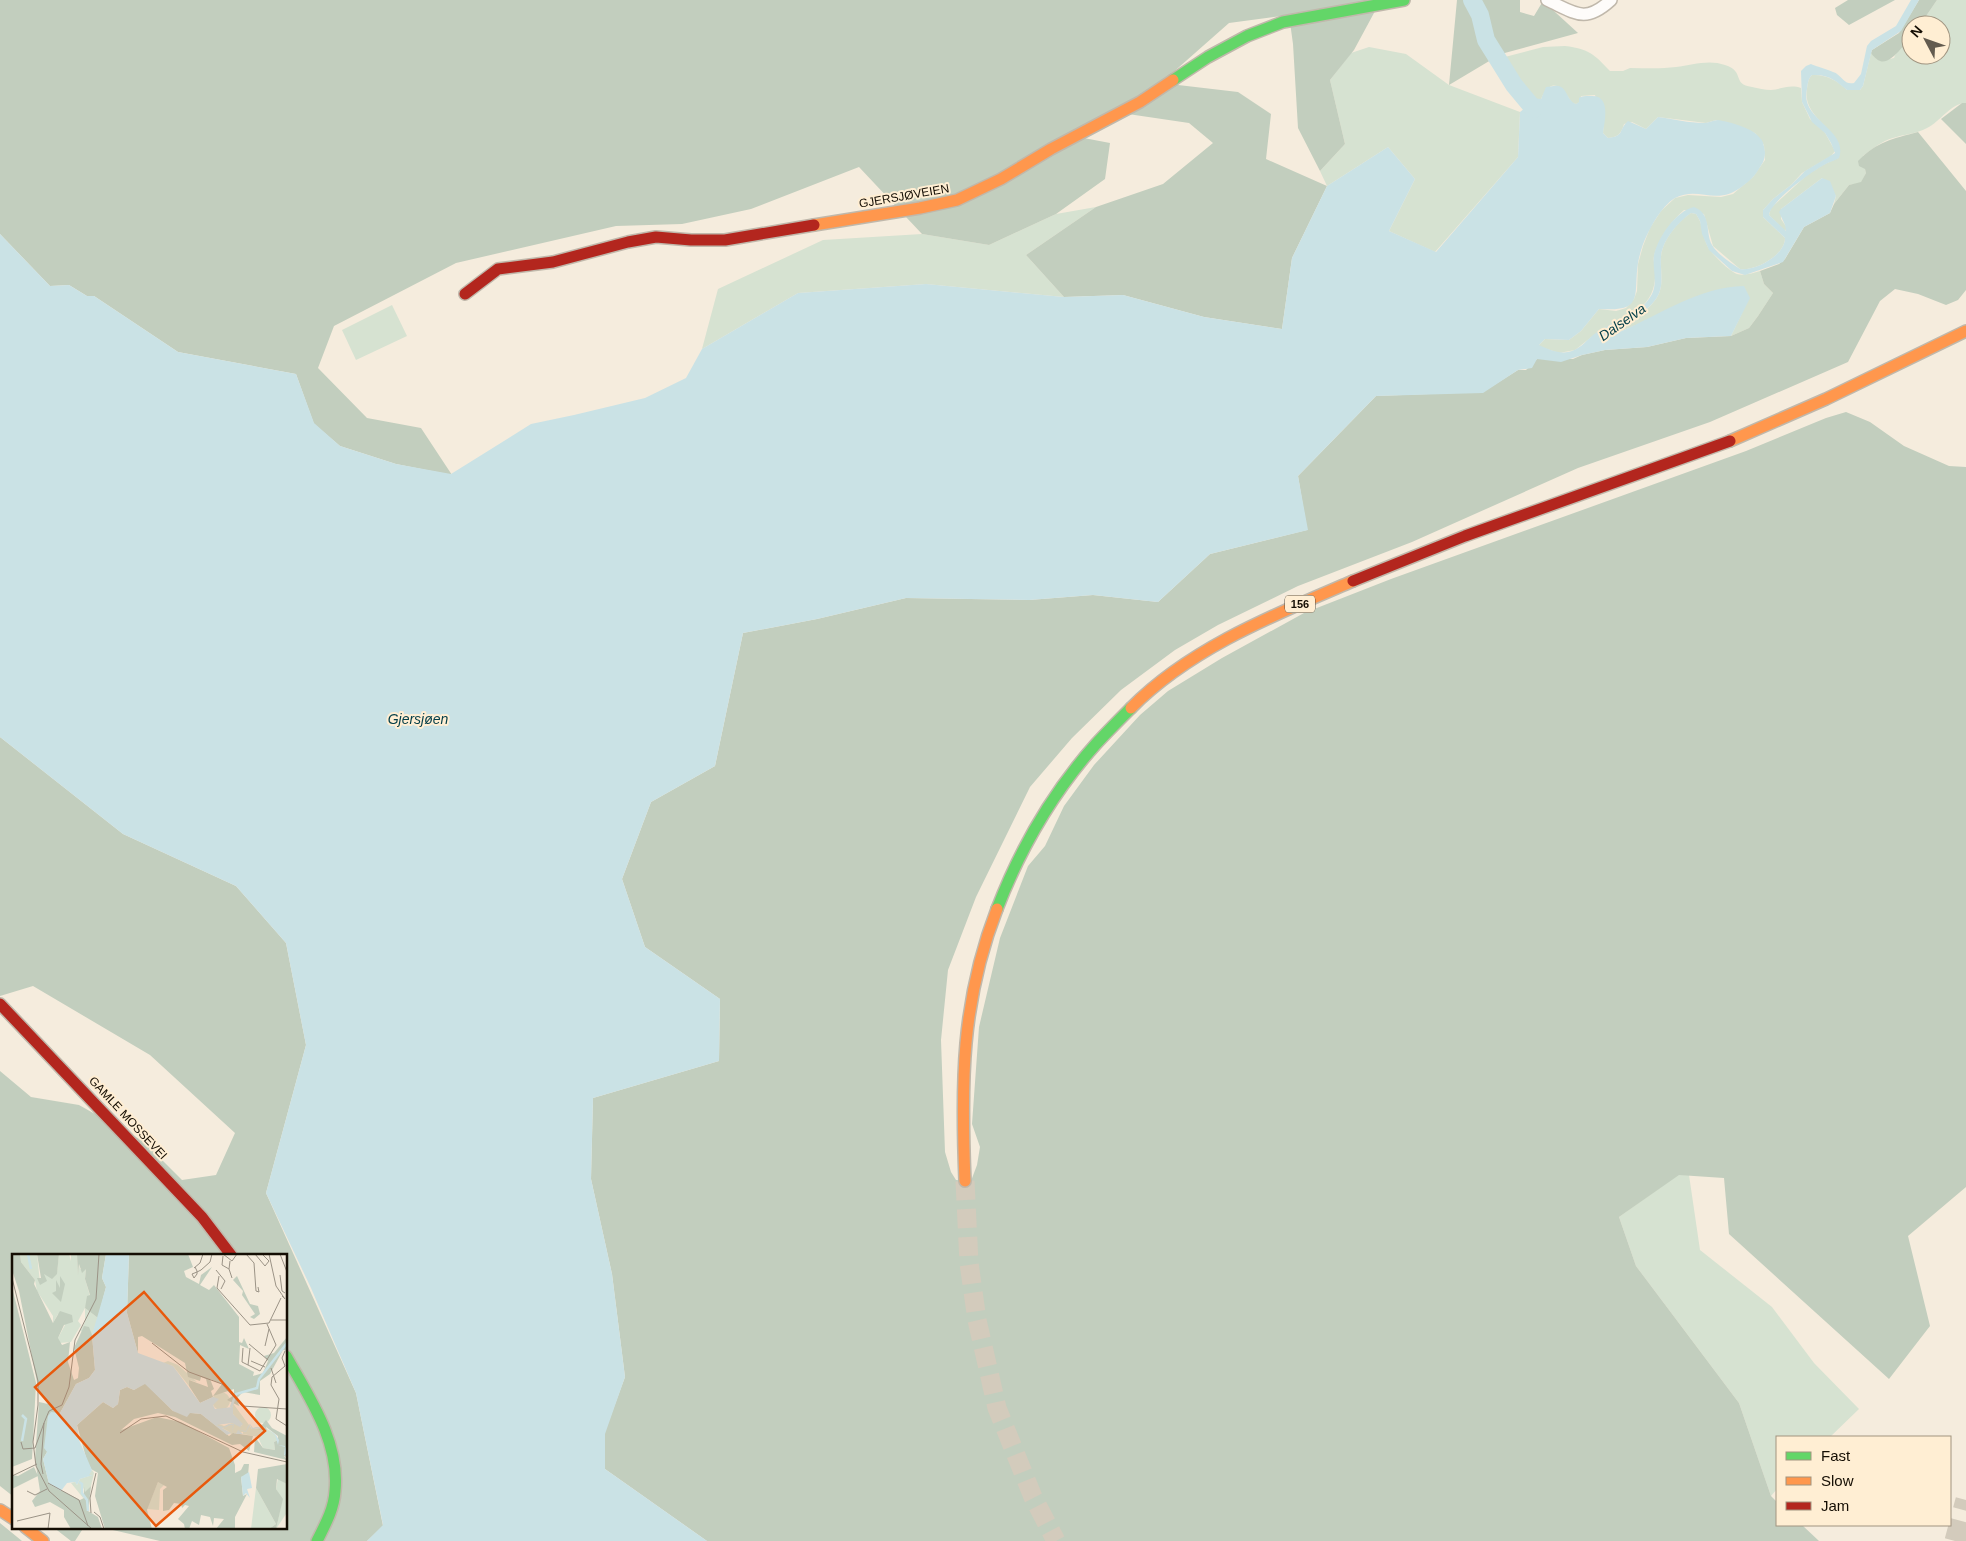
<svg xmlns="http://www.w3.org/2000/svg" width="1966" height="1541" viewBox="0 0 1966 1541" font-family="Arial,sans-serif">
	<style>
		.green { fill: #d6e2d1 }
		.forest { fill: #c2cebe }
		.water { fill: #cae2e5 }
		.lines { fill: none; stroke-linecap: round; stroke-linejoin: round }
		.river { stroke: #cae2e5; stroke-width: 18 }
		.primary-tunnel { stroke: #d3cbbc; stroke-width: 19; stroke-dasharray: 19 9; stroke-linecap: butt }
		.highway-tunnel { stroke: #d3cbbc; stroke-width: 21; stroke-dasharray: 21 11; stroke-linecap: butt }
		.street-casing { stroke: #c0b8ab; stroke-width: 14 }
		.fast-casing { stroke: #c0b8ab; stroke-width: 14 }
		.slow-casing { stroke: #c0b8ab; stroke-width: 14 }
		.jam-casing { stroke: #c0b8ab; stroke-width: 14 }
		.street { stroke: #fefcfa; stroke-width: 11 }
		.fast { stroke: #63d668; stroke-width: 11 }
		.slow { stroke: #ff974d; stroke-width: 11 }
		.jam { stroke: #b3261e; stroke-width: 11 }
		.labels { text-anchor: middle; dominant-baseline: central; stroke-width: 4; stroke-linejoin: round; paint-order: stroke }
		.shield { fill: #ffeed3; stroke: #5a5041; stroke-width: 1 }
		.shield-label { font-size: 11px; font-weight: bold; fill: #140d03 }
		.street-label { font-size: 12px; fill: #140d03; stroke: #ffeed3 }
		.water-label { font-size: 14px; font-style: italic; fill: #013c47; stroke: #ffeed3 }
		.inset-river { fill: none; stroke: #cae2e5; stroke-width: 2.5 }
		.inset-road { fill: none; stroke: #9b9386; stroke-width: 1 }
		.view { fill: #e8590c; fill-opacity: 0.15; stroke: #e8590c; stroke-width: 2.5 }
		.inset-edge { fill: none; stroke: #140d03; stroke-width: 2.5 }
	</style>
	<rect width="100%" height="100%" fill="#f5ecdd"/>
	<path class="green" d="M1937,0H1966V103C1951,103 1940,122 1927,128C1916,134 1905,134 1893,138C1882,141 1872,149 1863,156L1866,173L1861,183L1849,185L1834,204L1836,196L1822,178L1781,209V219L1787,228L1785,231L1769,215L1771,208L1807,175L1823,165L1838,158C1848,133 1801,119 1807,89C1808,83 1808,79 1812,75C1826,74 1838,81 1847,90H1860L1863,86L1871,53L1880,61L1894,58L1897,51L1911,37V55H1941V25H1920Z
		M1565,46C1589,49 1594,54 1610,71H1623L1630,68C1645,68 1661,69 1676,67C1692,65 1709,59 1725,65C1746,72 1731,84 1752,87C1758,88 1765,90 1771,90C1782,89 1790,84 1801,88L1802,102L1810,119L1824,131L1835,151L1831,156L1802,173L1791,185L1773,199L1763,210V217L1785,238C1785,255 1756,271 1740,269L1713,246L1704,214L1684,210C1671,221 1658,239 1654,256C1653,261 1655,266 1655,271C1656,287 1651,299 1639,309L1594,335L1575,350L1559,353L1538,346L1545,339L1569,340L1581,331L1599,309L1616,311L1626,308L1634,299L1637,291L1638,264L1643,246L1650,228L1661,211L1675,198L1688,195L1721,197L1733,194L1753,177L1765,160L1764,145L1755,133L1716,120L1706,123L1658,117L1646,129L1632,122L1624,124C1621,134 1618,137 1608,138L1603,133L1604,122L1595,95L1581,96L1580,102L1576,104L1572,103C1566,93 1556,76 1545,92C1543,94 1542,97 1541,99L1531,100L1536,106L1534,109C1525,103 1508,69 1501,58L1543,47Z
		M1369,47L1406,54L1449,85L1520,112L1518,157L1435,252L1389,231L1415,179L1388,147L1327,186L1320,171L1345,144L1330,80L1351,53Z
		M1096,207L1026,255L1064,297L926,284L798,293L702,349L718,289L823,240L922,234L989,245L1056,214Z
		M1691,213L1696,214C1704,225 1702,236 1708,247C1711,253 1730,272 1737,274C1744,276 1753,273 1760,271L1764,284L1773,293L1758,316L1749,328L1731,336L1742,313L1646,321L1614,334L1612,332C1627,322 1645,315 1656,299C1665,286 1660,272 1661,257C1662,241 1678,221 1691,213Z
		M392,305L407,336L356,360L342,330Z
		M1679,1174L1689,1175L1700,1250L1772,1307L1814,1363L1859,1409L1830,1437H1777V1489L1771,1496L1739,1403L1636,1266L1619,1217Z"/>
	<path class="forest" d="M0,0H1381L1354,50L1330,80L1345,144L1320,171L1298,128L1293,44L1289,15L1229,23L1161,83L1238,92L1271,114L1266,159L1327,186L1292,258L1282,329L1204,317L1123,295L1064,297L1026,255L1096,207L1163,184L1213,143L1189,123L1128,114L1068,135L1110,143L1105,179L1056,214L989,245L922,234L859,167L751,209L682,224L616,226L456,263L334,326L318,368L367,418L421,428L452,475L396,464L340,446L314,424L296,374L178,352L94,296H87L69,285L50,286L0,234Z
		M1457,0H1520V12L1534,16L1543,1L1578,33L1501,54L1449,85Z
		M1848,0H1895L1849,25L1837,15L1835,8Z
		M1919,0H1937L1920,25H1911V37C1904,44 1891,65 1880,61C1877,60 1873,56 1871,53L1872,50L1899,33Z
		M1962,103H1966V144L1941,119Z
		M1918,132L1966,191V290L1958,300L1946,305L1918,294L1895,289L1880,301L1848,362L1710,422L1578,468L1412,542L1298,586L1218,625L1175,650L1121,690L1072,738L1030,787L976,897L948,970L941,1040L945,1152L951,1172L956,1180L971,1181L977,1165L980,1147L972,1124L979,1027L1000,938L1028,866L1045,846L1064,806L1094,765L1140,715L1168,691L1222,658L1304,613L1391,579L1746,451L1826,418L1846,412L1870,422L1904,446L1949,466L1966,467V1187L1908,1236L1930,1326L1889,1379L1729,1234L1724,1178L1679,1175L1619,1217L1636,1266L1739,1403L1771,1496L1777,1502V1525H1802L1819,1541H707L605,1469L604,1434L625,1377L612,1274L591,1179L593,1098L719,1061L720,999L645,947L622,879L651,802L715,766L743,633L817,619L906,598L1029,600L1093,595L1158,602L1210,554L1307,530L1298,476L1376,396L1483,392L1518,370H1526L1537,359H1573L1582,355L1605,350L1647,347L1686,338L1731,336L1749,328L1758,316L1773,293L1764,284L1760,271L1779,264L1785,259L1804,227L1830,213L1834,204L1849,185L1861,182L1866,173L1865,169L1859,166L1858,161C1878,141 1892,139 1918,132Z
		M0,737L123,834L236,886L286,943L306,1045L266,1193L356,1393L383,1526L367,1541H160L100,1527H286V1255H14V1497L0,1486V1071L31,1097L79,1105L143,1141L182,1180L216,1175L235,1133L150,1055L33,986L0,996Z
		M0,1523L22,1541H0Z
		M53,1527H84L75,1541H71Z"/>
	<path class="water" d="M1911,0H1919L1901,31L1872,50L1863,86L1860,90H1847C1836,81 1829,74 1812,75C1808,79 1808,83 1807,89C1799,120 1849,129 1839,158C1834,161 1829,162 1824,165C1812,171 1770,202 1769,215L1786,231L1785,225L1779,212L1781,209L1822,178L1830,181L1836,196L1830,213L1804,227L1783,262L1745,275L1732,271L1709,250L1702,234L1700,221L1696,214L1691,213C1678,222 1662,241 1661,257C1660,272 1665,286 1656,299C1645,315 1627,321 1612,332L1614,334L1622,331C1661,314 1699,287 1744,286L1750,298L1731,336L1686,338L1647,347L1605,350L1582,355L1561,362L1537,359L1532,368L1518,370L1483,393L1376,396L1298,476L1308,530L1210,554L1158,602L1093,595L1029,600L906,598L817,619L743,633L715,766L651,802L622,879L645,947L720,999L719,1061L593,1098L591,1179L612,1274L625,1377L605,1434V1469L707,1541H367L383,1525L356,1393L311,1288L266,1193L306,1045L286,943L236,886L123,834L0,737V234L50,286L69,285L87,296H94L178,352L296,374L314,423L340,446L396,464L451,474L531,424L574,415L645,398L686,378L702,349L798,293L926,284L1064,297L1123,295L1204,317L1282,329L1292,258L1327,186L1388,147L1415,179L1389,231L1436,252L1518,157L1520,112L1529,105L1534,109L1535,105L1531,98L1541,99L1546,87C1549,87 1555,85 1558,86C1567,87 1567,101 1576,104L1579,102V98C1582,96 1585,96 1590,96C1611,94 1605,119 1603,133L1608,138C1625,136 1618,130 1628,121L1646,129L1658,117C1673,119 1689,123 1704,123C1709,123 1713,120 1718,120C1730,122 1753,128 1760,138C1764,142 1764,147 1765,152C1765,161 1762,164 1757,172C1753,178 1749,181 1744,185C1716,208 1700,185 1675,198C1668,202 1661,211 1657,217C1648,231 1641,246 1638,263C1633,296 1645,312 1599,309L1581,331L1569,340L1545,339L1539,345C1547,349 1559,354 1568,352C1579,350 1585,342 1593,335C1607,324 1626,319 1640,308C1645,305 1649,299 1652,294C1658,281 1652,268 1654,255C1658,237 1676,211 1694,207C1712,214 1705,232 1712,245C1717,254 1731,263 1740,269C1756,271 1785,255 1785,238L1763,217V210L1773,199L1791,185L1805,171L1835,153L1831,143L1825,133L1812,122L1802,102L1801,71L1806,66L1811,64C1815,66 1836,72 1837,74C1843,78 1845,85 1854,83L1861,74L1867,46L1871,41L1896,26Z"/>
	<g class="lines">
		<path class="river" d="M1472,0L1480,15L1486,40L1514,85L1534,109"/>
		<path class="primary-tunnel" d="M965,1181L969,1263L977,1320L997,1408L1033,1497L1056,1541"/>
		<path class="highway-tunnel" d="M1955,1541L1966,1500"/>
		<g class="street-casing">
			<path id="street" d="M1547,0C1575,13 1585,24 1611,0"/>
		</g>
		<g class="fast-casing">
			<path id="fast" d="M1173,80L1208,57L1247,36L1283,22L1404,0
				M997,909C1020,849 1053,792 1096,744C1107,732 1119,720 1131,708
				M286,1356C309,1397 340,1442 335,1491C334,1509 325,1525 317,1541"/>
		</g>
		<g class="slow-casing">
			<path id="slow" d="M814,225L920,208L957,200L1001,179L1051,149L1140,102L1173,80
				M1730,441L1826,399L1966,331
				M1131,708C1190,648 1276,614 1353,581
				M965,1181C961,1083 961,1002 997,909
				M0,1510L14,1519
				M25,1527L43,1541"/>
		</g>
		<g class="jam-casing">
			<path id="jam" d="M465,294L498,269L553,262L628,242L656,237L691,240H725L814,225
				M1353,581L1465,536L1730,441
				M0,1004L202,1217L231,1255"/>
		</g>
		<use href="#street" class="street"/>
		<use href="#fast" class="fast"/>
		<use href="#slow" class="slow"/>
		<use href="#jam" class="jam"/>
	</g>
	<g class="labels">
		<rect class="shield" x="1285" y="595.5" width="30" height="17" rx="4"/>
		<g class="shield-label">
			<text x="1300" y="604">156</text>
		</g>
		<g class="street-label">
			<text transform="translate(904 196) rotate(-10)">GJERSJØVEIEN</text>
			<text transform="translate(128 1118) rotate(47)">GAMLE MOSSEVEI</text>
		</g>
		<g class="water-label">
			<text transform="translate(1622 322) rotate(-35)">Dalselva</text>
			<text x="418" y="719">Gjersjøen</text>
		</g>
	</g>
	<g transform="translate(12 1254)">
		<rect width="275" height="275" fill="#f5ecdd"/>
		<path d="M8,0H25L28,29H31L32,20L42,22L45,18L47,0H57L59,7V0H65L66,20L67,10L68,15H74L73,25L78,42L73,54L86,64L80,81L68,77L73,68V54L66,67L69,71L59,88L47,89L46,84L53,71L46,60L41,69V62L25,37L23,26L9,8ZM156,107L166,111L185,128L177,126V132L161,112L151,109ZM200 147a9 9 0 1 1 18 0a9 9 0 1 1-18 0ZM220,148L240,175H255L263,180L266,186L262,188L263,196L251,194L246,183L231,180V178L215,181L219,180L216,177L204,171L202,168L212,172L220,169L230,172L221,160ZM243 161a8 8 0 1 1 16 0a8 8 0 1 1-16 0ZM80,216L82,219L79,232L73,239L72,234L70,236L72,245L59,229L63,228L65,231L68,225L80,221H76ZM266,224L275,230V252L274,260L264,275L270,247L264,235ZM146,228L153,230L148,235L147,256L135,255ZM244,234L264,270L257,275H239Z" fill="#d6e2d1"/>
		<path d="M0,0H8L9,8L23,26L22,30L41,69L48,57L60,61L61,68L52,71L46,84L50,91L58,88L56,108L62,126L66,124L67,114L62,94L72,72L77,73L80,81L83,116L77,124L64,130L48,159L36,162L35,198L31,205L37,230L68,246L72,244V233L73,238L79,232L76,257L86,263L90,275H59L52,263V256L38,248L23,253L20,247L28,237L23,205L27,148L36,150L27,138L7,37L0,16ZM25,0H47L45,20L40,25L32,20L35,27L28,31L25,24H29ZM65,0H94L90,24L94,33L86,64L73,54L75,42L78,41L73,25L74,15L70,19L67,10L66,21ZM117,0H176L181,13L172,17L174,23L187,30L189,21L200,13L188,31L197,36L202,31L227,63V88L230,89L232,84L237,95L228,91L227,110L242,118L241,122L251,119L256,107L252,102L262,99L275,83V97L271,96L258,120L248,127V141L231,138L225,144L227,152L215,146L222,141V135L201,142L210,130L198,125L202,135L199,137L201,143L188,149L177,132V126L196,133L194,125L189,123L188,127L176,123L173,109L130,82L126,83V99L115,59ZM48,22L53,30L49,48L40,39L44,37V26L48,34ZM225,22L238,50L246,52L248,60L242,65L238,63L243,60L230,41L231,37L221,26ZM0,33L24,129L20,205L0,213ZM133,129L161,157L189,160L217,182L221,179L241,182L237,197L228,190L220,191L163,163L146,159L122,165L109,176L145,163L169,168L217,194L223,211V219L229,216L232,210H237L236,221L229,223L231,242L235,240L223,263V274L204,275L212,265L202,264L201,272L198,263L189,261L187,271L180,267L177,275H173L172,270L166,265L177,252L173,251L170,254L169,250L162,249L157,256L151,257V236L155,233L146,228L135,256L140,275H93L83,242L86,219L79,215L75,207L65,171L91,148L101,154L106,150L108,136L115,133L122,136ZM254,166L260,174L275,182V203L272,202L275,206L242,198L243,183L251,194L263,196L262,188L266,186V182L254,173L255,176L244,175L251,174L245,168L250,171ZM275,210V230L265,225L264,235L271,245L264,275H257L264,270L244,234L246,215ZM22,213L26,222L0,235V221L6,222Z" fill="#c2cebe"/>
		<path d="M94,0H117L115,59L126,99L161,112L188,149L201,143L207,145L201,151L203,155L221,153V160L231,170L228,173L220,169L204,171L212,173L217,170H221L222,171L220,178L224,180L226,176L234,177L236,172L238,170L241,174L244,173L255,174L264,181L267,186L266,191L273,192L275,198L274,200L273,201L275,203L272,201L273,193L266,191L263,181L255,174L240,175L238,171L234,178L226,176L231,180H223L220,178L221,171H218L214,173L210,174L219,179L215,181L189,160L178,159L175,163L161,157L133,130L122,136L115,133L108,136L106,150L101,154L91,148L65,171L67,186L80,216L77,221H81L68,225L65,231L63,228L55,229L49,237L37,230L31,205L35,198L32,194L36,162L39,158L48,159L64,130L77,124L83,116L80,81L94,33L90,24ZM237,218L240,234L235,235L238,244L234,239L231,242L229,223Z" fill="#cae2e5"/>
		<path class="inset-river" d="M16,0L19,15M219,153L224,140L245,134L247,125L275,89M10,187L14,165L10,161M67,228L70,230V239L75,246L76,257"/>
		<path class="inset-road" d="M211,0L220,7L225,0M234,0L242,9L244,37L247,38L246,33M243,0L253,12L257,7L250,0M257,0L264,32L273,45L270,42M268,0L275,18M211,2L210,11L217,15M218,7L217,15L220,24M183,13L185,17V20L182,24L180,20L185,18L189,16L198,8L200,0M182,14L188,9L191,0M204,16L213,27L209,35M268,21L270,37L273,39M207,22L205,34L238,71L257,69L269,44M0,24L26,127V151L21,188L24,212L37,237L80,275M259,66H275M140,89L177,118L210,130L230,152L275,155M237,90L256,106M253,92L257,75M231,94L230,108L236,111M238,94L236,111L248,117L264,91L255,70M273,97L270,104L273,112L260,123L259,131L267,145L264,165L275,172M239,107L253,113M259,114L264,129M108,179L129,165L154,162L231,198L275,208M9,188L11,195L23,194L32,169M31,220L29,210L32,169L37,157L50,151L57,133L63,86L84,45L87,0M0,222L25,210M36,229L67,246L76,272M15,237L23,241L35,235M82,258L88,263L92,275M79,259L78,244L84,219M5,267L38,259L36,275"/>
		<path class="view" d="M132,38L253,177L144,272L23,133Z"/>
		<rect width="275" height="275" class="inset-edge"/>
	</g>
	<rect x="1776" y="1436" width="175" height="90" fill="#ffeed3" stroke="#a19480"/>
	<rect x="1786" y="1452" width="25" height="8" fill="#63d668" stroke="#a19480"/>
	<text x="1821" y="1461" font-size="15" fill="#140d03">Fast</text>
	<rect x="1786" y="1477" width="25" height="8" fill="#ff974d" stroke="#a19480"/>
	<text x="1821" y="1486" font-size="15" fill="#140d03">Slow</text>
	<rect x="1786" y="1502" width="25" height="8" fill="#b3261e" stroke="#a19480"/>
	<text x="1821" y="1511" font-size="15" fill="#140d03">Jam</text>
	<g transform="translate(1926 40) rotate(311)"><circle r="24" fill="#ffeed3" stroke="#a19480"/>
	<path d="M0-4L9 19L0 12L-9 19Z" fill="#635b4f"/>
	<text y="-8" font-size="14" font-weight="bold" text-anchor="middle" fill="#140d03">N</text>
	</g>
</svg>
